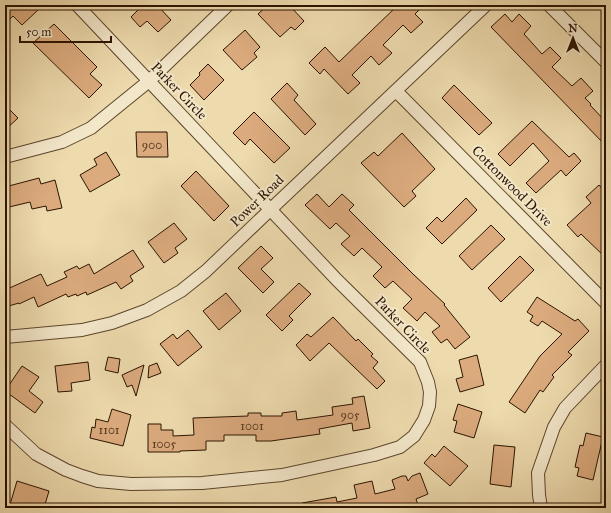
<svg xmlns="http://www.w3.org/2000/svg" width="611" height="513" viewBox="0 0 611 513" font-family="'IM FELL Great Primer',serif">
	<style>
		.building { fill: #dbab7e; stroke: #2c1300 }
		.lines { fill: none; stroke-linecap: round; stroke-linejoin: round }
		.street-casing { stroke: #5c452b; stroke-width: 14 }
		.street { stroke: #f3e7ca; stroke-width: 12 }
		.labels { text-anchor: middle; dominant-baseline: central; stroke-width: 4; stroke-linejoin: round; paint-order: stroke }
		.number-label { font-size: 12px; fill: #583920 }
		.street-label { font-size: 14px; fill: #2c1300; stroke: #f3e7ca }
	</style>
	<rect width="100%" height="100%" fill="#eddaad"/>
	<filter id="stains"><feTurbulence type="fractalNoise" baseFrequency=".005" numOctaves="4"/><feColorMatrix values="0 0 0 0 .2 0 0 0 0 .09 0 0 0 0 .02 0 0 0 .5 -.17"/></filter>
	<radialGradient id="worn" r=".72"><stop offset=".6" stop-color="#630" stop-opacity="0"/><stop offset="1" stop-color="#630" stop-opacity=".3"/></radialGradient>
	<path class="building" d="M5,5H33L38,10L22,25L13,16L5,24Z
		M143,5H157L171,20L158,32L147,21L140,27L131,17Z
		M268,5H289L304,21L295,30L291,27L280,37L258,14Z
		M398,5H424L415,14L423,22L411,33L403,25L383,45L392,53L379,65L371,56L352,75L360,83L348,94L324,69L320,74L309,63L325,47L339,62Z
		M505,14L512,22L519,14L531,26L524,34L542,54L550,47L561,58L552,67L572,86L581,78L593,91L585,98L591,104L590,105L606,122V146L491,27Z
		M54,24L97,67L90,74L102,85L89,98L33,43Z
		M245,30L260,47L254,53L257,57L242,70L223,50Z
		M208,64L224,80L204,100L190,85L200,75L199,73Z
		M287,83L298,95L294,100L316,124L305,135L271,99Z
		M454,85L492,123L479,135L442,98Z
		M5,105L18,118L5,130Z
		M254,112L290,148L274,163L250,139L245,145L233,133Z
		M532,121L569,157L574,153L581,161L566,176L561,170L536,193L526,183L549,161L533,143L510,166L498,154Z
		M136,132H167L168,157H137Z
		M402,133L435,169L412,191L416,196L404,207L361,163L374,152L378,156Z
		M106,152L120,175L90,192L80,175L97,165L94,159Z
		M196,171L229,206L214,221L181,186Z
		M39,178L41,184L55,180L62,208L47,211L46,206L32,209L30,202L5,208V187Z
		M599,185L606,193V258L581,234L578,237L567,225L591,203L586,197Z
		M317,194L329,207L342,194L354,205L349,210L413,274L445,304L444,305L470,337L455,349L447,339L441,343L432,332L440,326L425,312L417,321L403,308L412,299L393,281L385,288L373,276L382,267L362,248L354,256L341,244L350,236L336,223L330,229L305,205Z
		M466,198L477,210L442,244L426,228L437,217L442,222Z
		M174,223L187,239L175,248L178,253L164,263L148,242Z
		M491,225L505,239L472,270L459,256Z
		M261,246L273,258L261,269L274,282L263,293L238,268Z
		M133,250L144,267L130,276L133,281L121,289L116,282L87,295L86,292L77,296L76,294L68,297L66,294L38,307L34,297L19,304V303L5,307V290L41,274L47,286L67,277L64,272L77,266L79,269L89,264L94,274Z
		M520,256L534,270L501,302L488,288Z
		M299,283L311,294L289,316L293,320L282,331L266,315Z
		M226,293L241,311L219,330L203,311Z
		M537,297L575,321L578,319L589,331L568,352L572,355L552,375L554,377L543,392L540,390L525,413L509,402L540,356L562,334L542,321L538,326L530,321L533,316L527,312Z
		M333,317L356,341L358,339L373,354L371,356L378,362L373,368L385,381L377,389L329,343L310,361L296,345L307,334L311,337Z
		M188,330L202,347L178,366L160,344L173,334L177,339Z
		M477,355L484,385L460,392L456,379L463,377L459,360Z
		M108,357L120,359L118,373L105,370Z
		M88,362L90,380L71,383L72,391L58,392L55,366Z
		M157,363L161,373L148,378L149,366Z
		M144,365L136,396L132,385L127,387L122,375Z
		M22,366L39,377L29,391L43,402L35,413L5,391Z
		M364,396L370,428L353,431L352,423L319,429L320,434L271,441H256V435H224V441H206V450L180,451V452H148V424H161V430H173V436L194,435L193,418L248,416V413H261V416H282V413L296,411L297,420L333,415L332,407L353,404L352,398Z
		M458,404L482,412L474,438L454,432L457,421L453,420Z
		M112,409L131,415L123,446L90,438L92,427L95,428L96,419L108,422Z
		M586,433L603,437L593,480L577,476L579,468L575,467L580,445L583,446Z
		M494,445L515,447L511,487L490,484Z
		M444,446L468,466L450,486L424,463L432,454L435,457Z
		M420,473L428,494L416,499L418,505L409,508H302V503L336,497L337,502L357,498L354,485L372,481L375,494L395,489L392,480L402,476H406L408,481L412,476Z
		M17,481L49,491L44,508H9Z"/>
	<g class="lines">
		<g class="street-casing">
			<path id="street" d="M549,5L606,62
				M396,91L606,303
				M5,157L62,142L91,128L149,81L228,5
				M5,337L82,330L112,323L147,310L181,291L206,271L271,209L486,5
				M5,425L36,454L66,470L82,476L98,481L131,484L202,483L282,475L374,455L400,447L414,436L424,420L429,406L430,392L428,382L420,362L337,280L77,5
				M541,508L539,495L538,473L554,427L565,408L606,365"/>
		</g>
		<use href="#street" class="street"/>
	</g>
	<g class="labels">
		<g class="number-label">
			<text x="152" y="145">900</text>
			<text x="350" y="415">905</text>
			<text x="252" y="426">1001</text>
			<text x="109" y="430">1101</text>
			<text x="164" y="444">1005</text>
		</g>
		<g class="street-label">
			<text transform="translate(179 91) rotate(46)">Parker Circle</text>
			<text transform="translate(512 186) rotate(45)">Cottonwood Drive</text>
			<text transform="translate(257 201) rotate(-44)">Power Road</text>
			<text transform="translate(403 325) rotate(46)">Parker Circle</text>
		</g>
	</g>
	<rect width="611" height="513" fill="none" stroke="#eddaad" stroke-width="20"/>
	<rect x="6" y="6" width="599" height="501" fill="none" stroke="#2c1300" stroke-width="2"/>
	<rect x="10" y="10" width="591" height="493" fill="none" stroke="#2c1300"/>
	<g transform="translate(573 38)" stroke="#f3e7ca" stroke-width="3" paint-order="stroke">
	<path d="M0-3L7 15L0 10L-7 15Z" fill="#2c1300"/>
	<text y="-6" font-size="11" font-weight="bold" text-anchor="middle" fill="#2c1300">N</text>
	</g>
	<path d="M20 36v6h91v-6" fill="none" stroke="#2c1300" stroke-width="2"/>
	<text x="26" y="36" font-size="12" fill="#2c1300" stroke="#f3e7ca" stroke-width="3" paint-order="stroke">50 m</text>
	<rect width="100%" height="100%" filter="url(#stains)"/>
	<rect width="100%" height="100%" fill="url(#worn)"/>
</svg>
